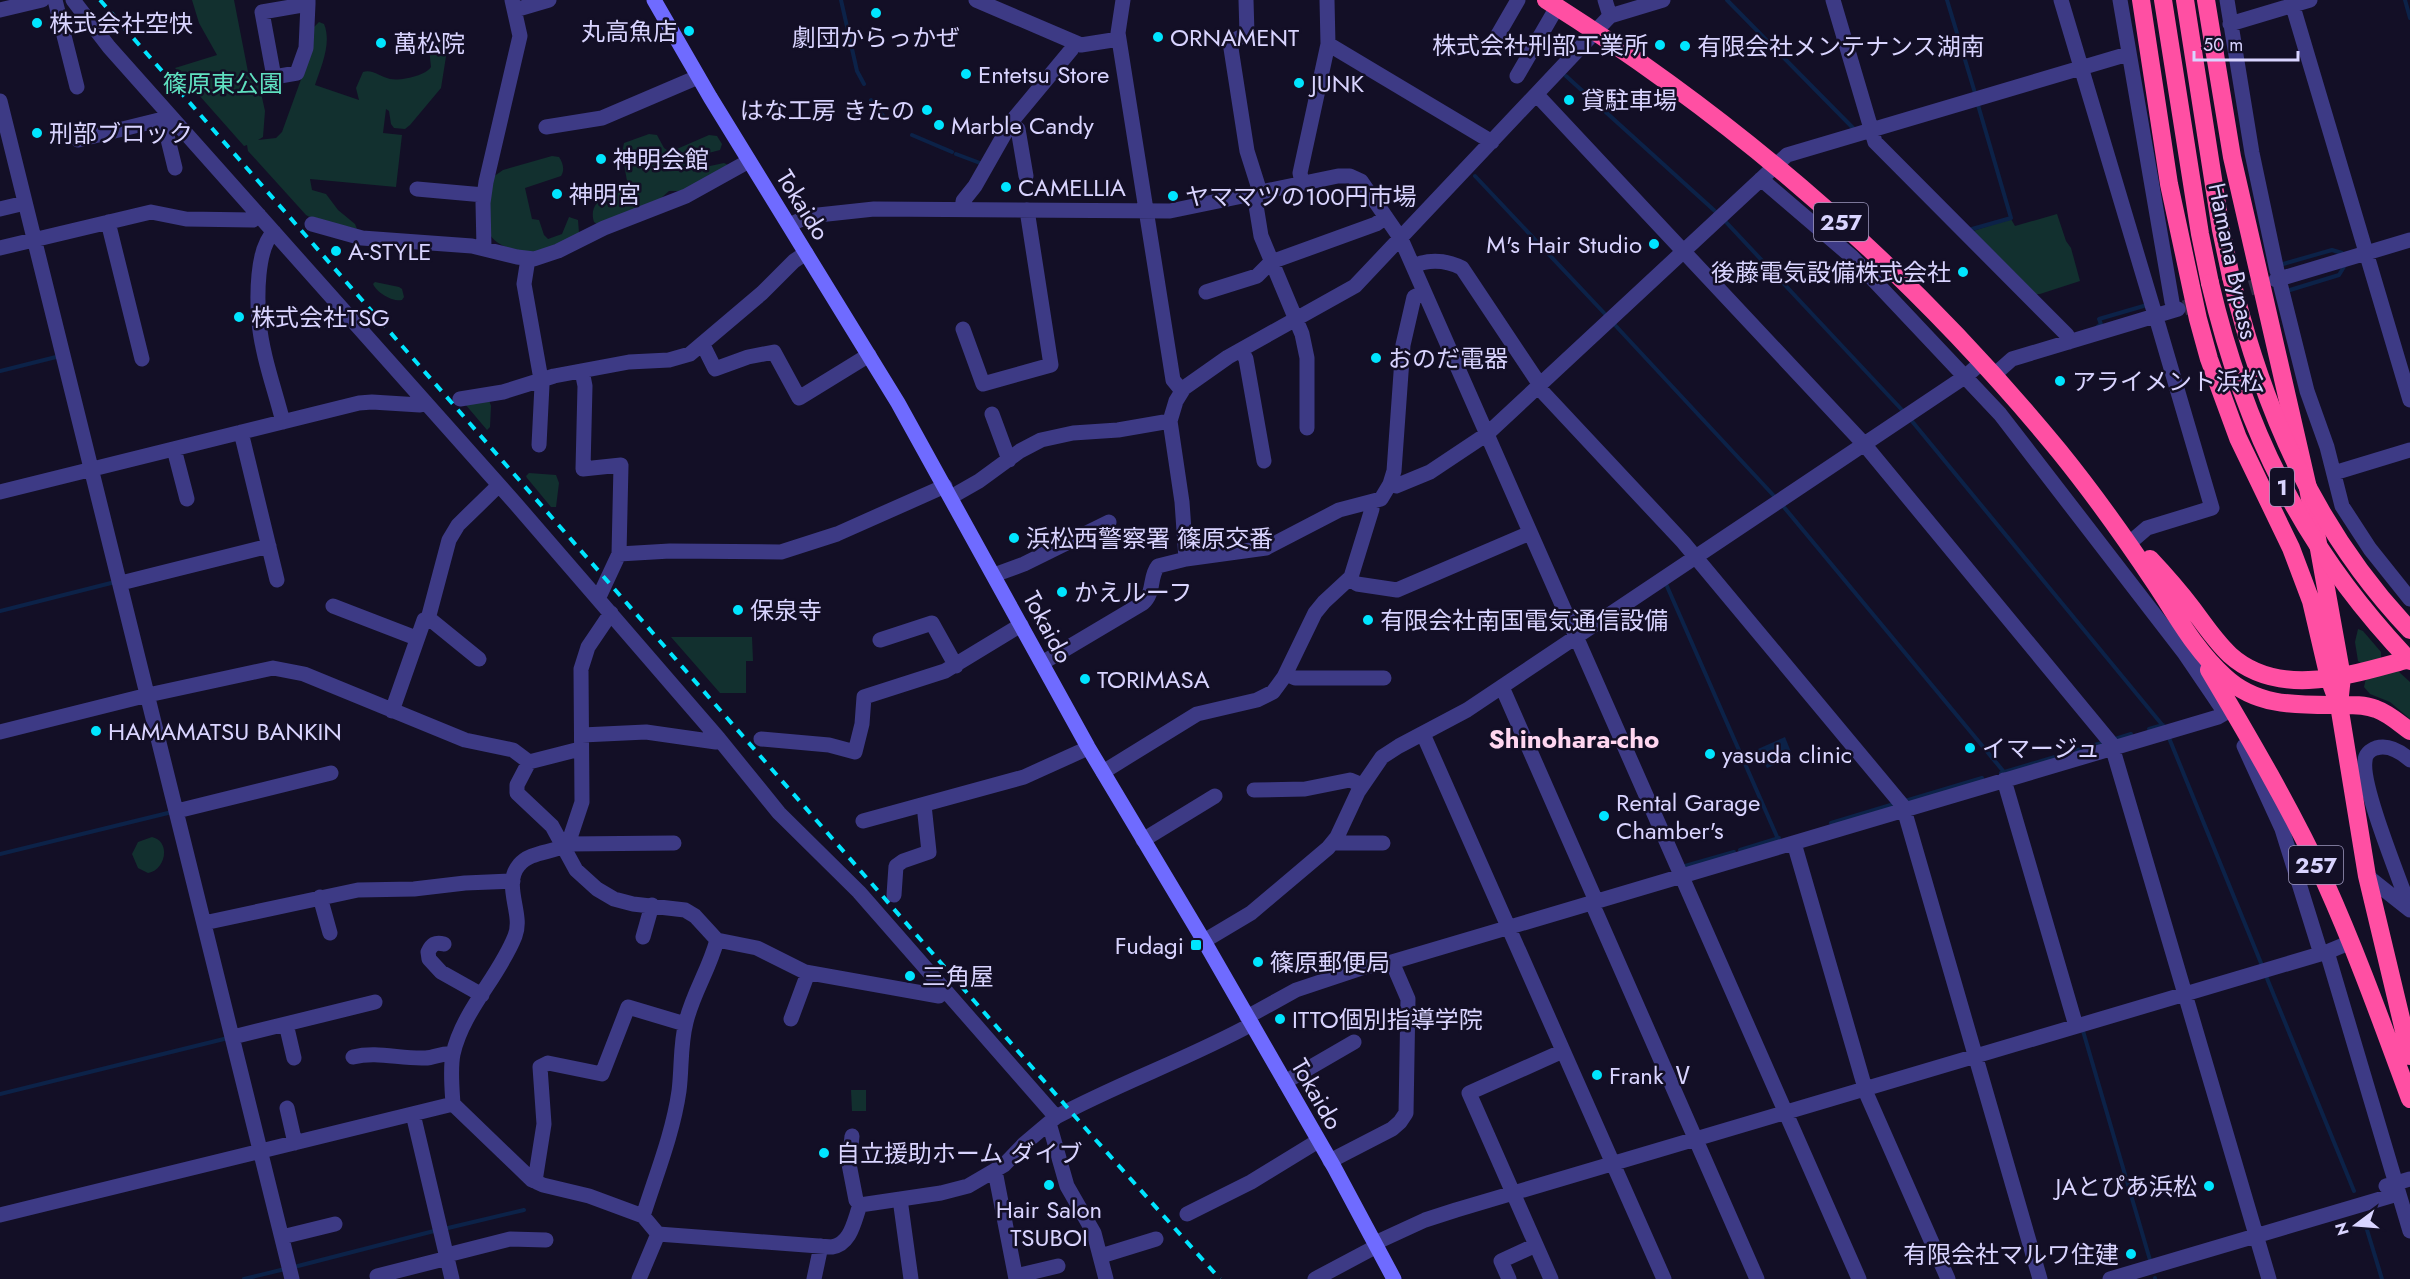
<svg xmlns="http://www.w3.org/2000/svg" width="2410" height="1279" viewBox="0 0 2410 1279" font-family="Jost,'Noto Sans JP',sans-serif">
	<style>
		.green { fill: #12302f }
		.water { fill: #0c2248 }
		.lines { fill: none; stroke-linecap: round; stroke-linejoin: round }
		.stream { stroke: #0c2248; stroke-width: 4 }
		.street-tunnel { stroke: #312d47; stroke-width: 15; stroke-dasharray: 15 8; stroke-linecap: butt }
		.street { stroke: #3d3a85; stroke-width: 15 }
		.secondary { stroke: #6f6bff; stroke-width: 15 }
		.highway { stroke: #ff4fa3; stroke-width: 18 }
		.rail { stroke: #00e5ff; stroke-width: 4; stroke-dasharray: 9 8; stroke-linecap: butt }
		.highway-bridge { stroke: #ff4fa3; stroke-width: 18 }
		.poi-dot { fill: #00e5ff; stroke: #130f26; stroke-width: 2 }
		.labels { text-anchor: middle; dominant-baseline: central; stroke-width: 5; stroke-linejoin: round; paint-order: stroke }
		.shield { fill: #130f26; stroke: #9e99be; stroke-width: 1.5 }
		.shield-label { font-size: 22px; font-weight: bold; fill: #d9d4ff }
		.poi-label { font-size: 24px; fill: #d9d4ff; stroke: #130f26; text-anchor: start }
		.park-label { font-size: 24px; fill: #5fe0c0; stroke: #130f26 }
		.street-label { font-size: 24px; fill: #d9d4ff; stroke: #130f26 }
		.neighbourhood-label { font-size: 26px; font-weight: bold; fill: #ffd6f0; stroke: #130f26 }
	</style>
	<rect width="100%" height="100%" fill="#130f26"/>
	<path class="green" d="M192,0H234L249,77L259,84L265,111L263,137L258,140L276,138L282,132L312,49L313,28L319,22L324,24C332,43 321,67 315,85L359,100L356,88L363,72C373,69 380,77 390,79C401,81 425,76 431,67L429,48L431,44L441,40L448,44L441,88L410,125L405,129L394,128L391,124L389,111L386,109L383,133L402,135L396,187L310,179L312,190L326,194L338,210L355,224L357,229L313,219L306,215L248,151L247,145L244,146L175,68L217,55L199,23Z
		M649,134L657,135L664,148L670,152L709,135L717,136L722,144L720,150L693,157L689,162L690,167L696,169L724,163L728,165L682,191H669L659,200L597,224L594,222C586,197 619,193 627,181L622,153L624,143Z
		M552,156L559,157C563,163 565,170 561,176L525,188L532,219L539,220L544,235L548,239L562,234L569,217L578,220L579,233C570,242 548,250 536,253C525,255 494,246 490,234C485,216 490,195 493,177L503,170Z
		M2057,214L2066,241L2071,248L2080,281L2040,294H2034L1973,231L2011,219L2015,226Z
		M375,282L399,287L402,289L404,297L402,300C393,302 377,293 373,284Z
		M489,400L491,406L490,427L487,430L465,404Z
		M529,473L556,475L559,483L556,507H551L527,478L526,476Z
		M2358,629L2363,631L2381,652V659L2362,664L2358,661L2355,642Z
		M671,637H752L753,661H746V693H720Z
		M2398,671L2410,682V719L2390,702L2370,694L2364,687L2366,678Z
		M152,837C171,841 166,870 148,873L138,868L132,854L138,842Z
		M851,1090H866V1111H852Z"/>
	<path class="water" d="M1785,737L1793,757L1767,768L1758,749Z"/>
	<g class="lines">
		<path class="stream" d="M841,0L857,71L864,84
			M1727,0L1855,130
			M1947,0L1975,93
			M2405,0L2410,18
			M1566,76L1716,212
			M871,100L884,117
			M912,135L952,152
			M956,154L980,163
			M1475,176L1606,315
			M1725,221L1903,411
			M1972,229L2011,218L1978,105
			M2283,264L2332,250L2342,253
			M2290,290L2339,275L2345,265
			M1614,324L1775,497
			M2097,327L2101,324L2099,319L2147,305
			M0,371L60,356
			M1911,420L2164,727
			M1783,506L2004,772
			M1666,584L1778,839
			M0,611L115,582
			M2149,729L2163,725
			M2169,738L2261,963
			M2115,739L2131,734
			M2074,751L2105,742
			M2001,773L2068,753
			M1905,801L1982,778
			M1831,823L1894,804
			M1740,850L1779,838
			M0,854L172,812
			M1685,866L1734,852
			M2266,976L2354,1191
			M2083,1031L2150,1260
			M0,1094L228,1038
			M2364,1220L2382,1279
			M448,1228L524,1210
			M294,1267L434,1231
			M2155,1278V1279
			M244,1279L285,1269"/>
		<path class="street-tunnel" d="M2184,308L2270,282"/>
		<path class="street" d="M55,0L77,87
			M73,0L109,47L515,503L719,739L779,813L859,892L1056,1117C1119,1083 1188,1059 1252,1024
			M976,0L1081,45L1119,39
			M1123,0L1118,33L1173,380L1182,391
			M1246,0L1247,34L1230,42L1247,151L1260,192
			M1605,0L1610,16
			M1833,0L1875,142L2067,335L2069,342
			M2061,0L2153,308
			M2120,0L2172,302
			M2227,0L2252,153L2277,271
			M2291,0L2410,400
			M308,4L262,12L274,77L297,73L306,48L308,4V0
			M0,10L42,0
			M515,10L549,0
			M2230,24L2310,0
			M1328,44L1492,142
			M1492,45L1518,0
			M1517,76L1557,7
			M1537,95L1864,444L2111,743L2269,1279
			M0,101L292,1279
			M163,119L175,168
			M1010,124L1018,129L1026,176
			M546,127L602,118L698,77
			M78,140L163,119L168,114
			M1761,179L1852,257L2000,414L2185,654L2223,710
			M1302,183L1300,173L1328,44L1327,0
			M417,189L484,195
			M1254,193L1261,236L1302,334L1307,358V428
			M0,209L25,203
			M963,209V201L975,186L1012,121L1071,50L1074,42
			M108,222L142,359
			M312,224L362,238L472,246L517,257L534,259L558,251L604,228L686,196L749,161
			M789,225L809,216L874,209L1170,211L1338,176H1350L1361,181L1401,239L1859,1279
			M274,232C256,248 257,299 259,322C262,355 275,390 283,422
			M0,248L151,212L186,219L253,220L259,215
			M484,248L483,203L486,182L520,36L512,0
			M528,259L524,284L542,385L539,445
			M1413,266C1429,259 1446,260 1462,268L1540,385
			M2276,280L2410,240
			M2281,287L2307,391L2327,447L2342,506L2370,549L2410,599
			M1206,292L1257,276L1271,262L1376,224L1386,217
			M963,329L983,384L1051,365L1027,210
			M703,345L715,369L748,357L774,352L799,398L869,355
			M1241,350L1246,359L1264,461
			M582,371L585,386L583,469L621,465L619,554L598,599
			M1994,375L2012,359L2178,309
			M1538,387L1683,542L1903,806L2040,1279
			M460,399L503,392L554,376L629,362L669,360L690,354L762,293L794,261L806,253
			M992,414L1009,460
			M241,432L277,580
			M174,449L187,499
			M2334,473L2410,450
			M1390,484L1396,486L1430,472L1487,434L1787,155L2128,54
			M0,492L359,403L372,402L420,405L424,401
			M951,497L979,481L1020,451L1041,440L1073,433L1118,430L1170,421
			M2133,540L2147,528L2212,508L2158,324
			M619,554L670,551L781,552L837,534L945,486
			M1186,559L1182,502L1170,421L1176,401L1184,388L1228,357L1355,286L1610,16L1663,0
			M994,575L1024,564L1109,522
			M1350,579L1357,584L1397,590L1530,533
			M121,583L269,546
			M333,606L416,638
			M428,619L449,540L458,525L499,485
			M880,640L932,623L956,666
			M1042,663L1143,603C1155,592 1149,577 1158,566L1186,559L1266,548L1339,510L1381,499L1390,484L1394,471L1403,345L1414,297L1424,292
			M1286,674L1295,678H1384
			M1502,687L1593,894L1595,910L1757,1279
			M392,711L424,620H431L479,659
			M0,732L148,695L273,668L304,674L465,740L513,750L529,762L580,749
			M1423,734L1664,1279
			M582,735L646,732L716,742L719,739
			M761,739L829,745L855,752L862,724L864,697L945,671L1021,625
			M2244,746L2282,829L2321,954
			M2410,760C2401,752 2389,744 2376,748C2370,750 2365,755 2365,761C2361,786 2400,880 2410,909
			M529,762L517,785V793L552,826L576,870L597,889L614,899L633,904L685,910L695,916L717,940L757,948L805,972L939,996L945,990
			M1103,772L1197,714L1257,700L1273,692L1284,677L1315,613L1324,602L1351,577L1372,509L1371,502
			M2004,780L2076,1026
			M1254,790L1305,789L1350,780L1362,785
			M177,811L331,773
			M863,821L1024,777L1088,748
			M1143,840L1215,796
			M1333,843H1383
			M1794,843L1867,1095L1948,1279
			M568,844L674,843
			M2367,876L2410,910
			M894,895L896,866L903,861L929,852L924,805
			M320,897L330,933
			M204,923L358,890L414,889L465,883L513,881
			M643,937L652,905
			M1204,941L1251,913L1328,848L1337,837L1358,792L1382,757L1399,746L1467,710L1966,376L1982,362
			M444,944C435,942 432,944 428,952L429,959L441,972L482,995
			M2327,952L2410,1231
			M1247,1017L1296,990L1365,967L1392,962L2218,717L2232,709
			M791,1019L808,973
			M286,1024L294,1058
			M233,1037L375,1002
			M353,1057C377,1051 400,1059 425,1058C435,1058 443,1052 453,1054
			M1285,1082L1354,1042
			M453,1104C452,1088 450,1069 453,1054C463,1010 499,977 515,936C524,914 502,885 519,865C530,851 554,853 568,844L582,802L581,669L588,647L611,613
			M287,1108L295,1143
			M413,1114L452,1279
			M1049,1123L1067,1186L1094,1233L1106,1279
			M852,1136L849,1164L856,1200L860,1205
			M1330,1161L1392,1129L1400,1122L1406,1113L1408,999L1392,962
			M995,1171L1016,1279
			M535,1181L544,1124L540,1067L548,1063L602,1074L628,1007L685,1024
			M2386,1186L2410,1179
			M900,1199L911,1279
			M1187,1214L1251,1182L1318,1141
			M0,1215L453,1104L532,1180L543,1185L589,1196L643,1216L658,1234L832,1247C851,1244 854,1221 860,1205L941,1193L968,1186L1004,1165L1024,1144L1056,1117
			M643,1216C656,1175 673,1133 679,1091C682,1068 680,1045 686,1022C693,993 709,970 717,940
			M282,1237L335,1224
			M1375,1243L1425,1220L1456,1210L2327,952L2351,942
			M447,1255L510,1239L546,1240
			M1101,1256L1156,1239
			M377,1276L448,1258
			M1016,1276L1058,1266
			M639,1279L658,1234
			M814,1279L821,1246
			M1315,1279L1377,1246
			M1509,1279L1501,1261L1536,1245
			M1551,1279L1469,1093L1563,1051
			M2110,1279L2394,1195"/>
		<path class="secondary" d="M654,0L710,97L898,403L1088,747L1204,941L1334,1167L1394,1279"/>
		<path class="highway" d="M1546,0C1740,122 1913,273 2059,451C2093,493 2125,538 2155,583C2177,616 2195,650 2225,677C2256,706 2295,705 2335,705C2348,705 2363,704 2376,709C2388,713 2399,723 2410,731
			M2141,0L2169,184L2198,319L2209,359L2238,438L2291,548L2311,601L2329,678L2339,705L2367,876L2410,1056
			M2163,0L2200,234L2210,283
			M2185,0L2221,230L2231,277
			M2206,0L2232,157L2308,488L2342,677L2340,695
			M2150,559C2165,575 2179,591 2192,608C2204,624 2215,641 2230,655C2280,700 2353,674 2410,659
			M2209,670C2250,739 2291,809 2325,882C2357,953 2383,1026 2410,1099"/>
		<path class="rail" d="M100,0L1086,1129L1220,1279"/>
		<path class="highway-bridge" d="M2231,277C2263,409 2315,530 2410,630
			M2210,283C2245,432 2304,550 2410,661"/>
	</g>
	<g class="poi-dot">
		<circle cx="876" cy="13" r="6"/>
		<circle cx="37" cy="23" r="6"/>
		<circle cx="689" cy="31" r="6"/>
		<circle cx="1158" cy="37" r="6"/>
		<circle cx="381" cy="43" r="6"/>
		<circle cx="1660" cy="45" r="6"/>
		<circle cx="1685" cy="46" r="6"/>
		<circle cx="966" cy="74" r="6"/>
		<circle cx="1299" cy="83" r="6"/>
		<circle cx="1569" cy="100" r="6"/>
		<circle cx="927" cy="110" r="6"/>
		<circle cx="939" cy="125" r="6"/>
		<circle cx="37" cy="133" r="6"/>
		<circle cx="601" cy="159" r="6"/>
		<circle cx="1006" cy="187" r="6"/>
		<circle cx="557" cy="194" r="6"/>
		<circle cx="1173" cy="196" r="6"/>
		<circle cx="1654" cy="244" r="6"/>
		<circle cx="336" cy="251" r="6"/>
		<circle cx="1963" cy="272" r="6"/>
		<circle cx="239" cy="317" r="6"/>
		<circle cx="1376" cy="358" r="6"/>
		<circle cx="2060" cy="381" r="6"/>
		<circle cx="1014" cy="538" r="6"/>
		<circle cx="1062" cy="592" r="6"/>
		<circle cx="738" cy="610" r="6"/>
		<circle cx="1368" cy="620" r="6"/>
		<circle cx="1085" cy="679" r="6"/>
		<circle cx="96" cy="731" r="6"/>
		<circle cx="1970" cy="748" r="6"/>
		<circle cx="1710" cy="754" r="6"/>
		<circle cx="1604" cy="816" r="6"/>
		<rect x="1190" y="939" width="12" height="12" rx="3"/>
		<circle cx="1258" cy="962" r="6"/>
		<circle cx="910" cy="976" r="6"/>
		<circle cx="1280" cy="1019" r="6"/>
		<circle cx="1597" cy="1075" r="6"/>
		<circle cx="824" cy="1153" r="6"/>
		<circle cx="1049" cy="1185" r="6"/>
		<circle cx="2209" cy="1186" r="6"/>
		<circle cx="2131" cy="1254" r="6"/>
	</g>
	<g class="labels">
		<g class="shield">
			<rect x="1814" y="203" width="54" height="38" rx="4.5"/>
			<rect x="2270" y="468" width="24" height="38" rx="4.5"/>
			<rect x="2289" y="846" width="54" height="38" rx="4.5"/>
		</g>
		<g class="shield-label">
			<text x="1841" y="222">257</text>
			<text x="2282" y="487">1</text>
			<text x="2316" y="865">257</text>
		</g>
		<g class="poi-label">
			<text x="49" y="23">株式会社空快</text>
			<text x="677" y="31" text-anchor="end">丸高魚店</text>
			<text x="876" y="37" text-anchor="middle">劇団からっかぜ</text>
			<text x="1170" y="37">ORNAMENT</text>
			<text x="393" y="43">萬松院</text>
			<text x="1648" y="45" text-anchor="end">株式会社刑部工業所</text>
			<text x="1697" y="46">有限会社メンテナンス湖南</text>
			<text x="978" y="74">Entetsu Store</text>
			<text x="1311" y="83">JUNK</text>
			<text x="1581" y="100">貸駐車場</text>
			<text x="915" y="110" text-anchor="end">はな工房 きたの</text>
			<text x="951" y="125">Marble Candy</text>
			<text x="49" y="133">刑部ブロック</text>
			<text x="613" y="159">神明会館</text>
			<text x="1018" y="187">CAMELLIA</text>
			<text x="569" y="194">神明宮</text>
			<text x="1185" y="196">ヤママツの100円市場</text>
			<text x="1642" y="244" text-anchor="end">M's Hair Studio</text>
			<text x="348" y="251">A-STYLE</text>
			<text x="1951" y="272" text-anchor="end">後藤電気設備株式会社</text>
			<text x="251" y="317">株式会社TSG</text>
			<text x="1388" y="358">おのだ電器</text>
			<text x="2072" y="381">アライメント浜松</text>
			<text x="1026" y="538">浜松西警察署 篠原交番</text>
			<text x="1074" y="592">かえルーフ</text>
			<text x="750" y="610">保泉寺</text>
			<text x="1380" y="620">有限会社南国電気通信設備</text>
			<text x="1097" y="679">TORIMASA</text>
			<text x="108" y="731">HAMAMATSU BANKIN</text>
			<text x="1982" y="748">イマージュ</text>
			<text x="1722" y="754">yasuda clinic</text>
			<text x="1616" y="802">Rental Garage<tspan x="1616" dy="28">Chamber's</tspan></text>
			<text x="1184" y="945" text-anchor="end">Fudagi</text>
			<text x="1270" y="962">篠原郵便局</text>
			<text x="922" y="976">三角屋</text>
			<text x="1292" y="1019">ITTO個別指導学院</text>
			<text x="1609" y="1075">Frank Ⅴ</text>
			<text x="836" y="1153">自立援助ホーム ダイブ</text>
			<text x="2197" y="1186" text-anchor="end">JAとぴあ浜松</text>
			<text x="1049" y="1209" text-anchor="middle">Hair Salon<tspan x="1049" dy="28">TSUBOI</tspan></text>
			<text x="2119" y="1254" text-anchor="end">有限会社マルワ住建</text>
		</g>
		<g class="park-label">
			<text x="223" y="83">篠原東公園</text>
		</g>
		<g class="street-label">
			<text transform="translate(803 205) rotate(58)">Tokaido</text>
			<text transform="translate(2233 261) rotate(78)">Hamana Bypass</text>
			<text transform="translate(1048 627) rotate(62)">Tokaido</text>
			<text transform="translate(1317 1094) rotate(60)">Tokaido</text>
		</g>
		<g class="neighbourhood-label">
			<text x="1574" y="739">Shinohara-cho</text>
		</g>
	</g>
	<g transform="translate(2356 1225) rotate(254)" stroke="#130f26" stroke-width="4.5" paint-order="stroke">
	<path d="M0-4.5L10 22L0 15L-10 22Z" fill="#d9d4ff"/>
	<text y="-9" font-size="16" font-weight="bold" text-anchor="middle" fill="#d9d4ff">N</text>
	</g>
	<path d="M2194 51v9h104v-9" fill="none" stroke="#d9d4ff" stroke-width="3"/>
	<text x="2203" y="51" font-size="18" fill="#d9d4ff" stroke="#130f26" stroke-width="4.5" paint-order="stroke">50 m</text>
</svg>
